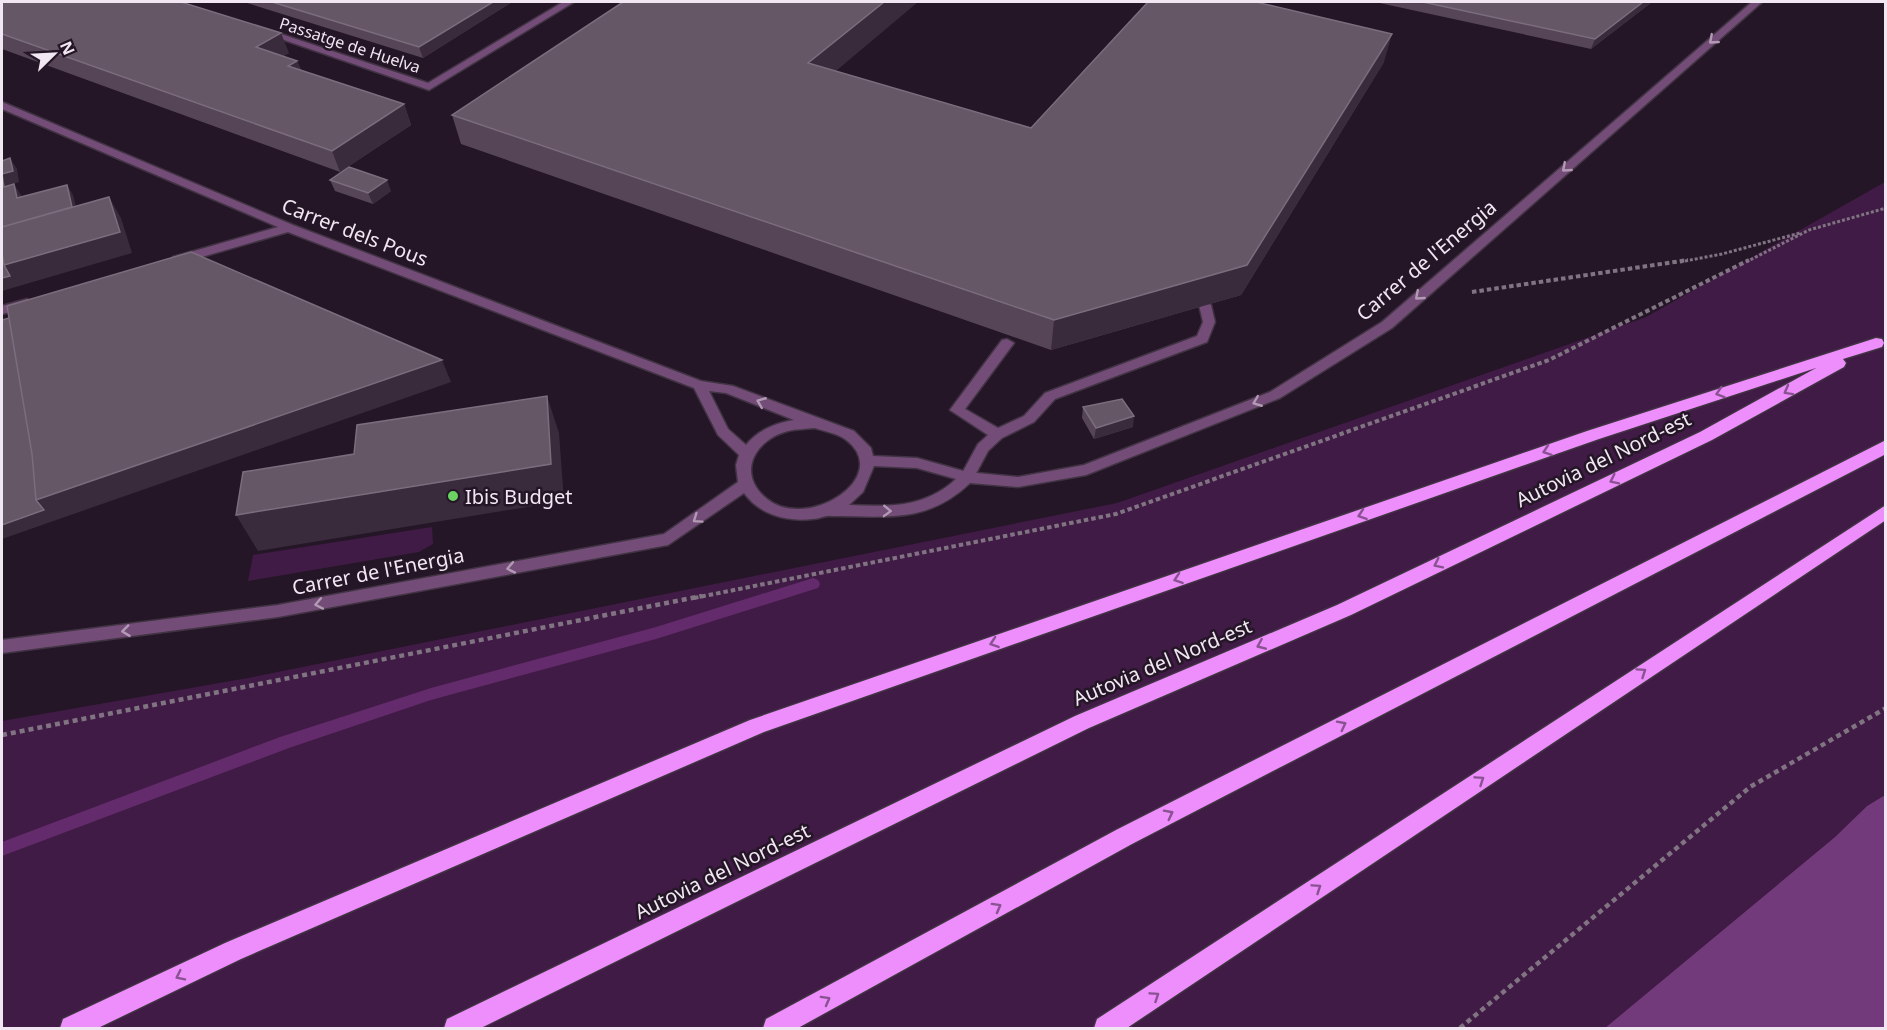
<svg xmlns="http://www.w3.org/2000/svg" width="1887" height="1030" viewBox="0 0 1887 1030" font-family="'Noto Sans',sans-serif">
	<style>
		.green { fill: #401b45 }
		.forest { fill: #733a7b }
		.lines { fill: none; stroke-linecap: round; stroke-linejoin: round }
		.stream { fill: #632b6b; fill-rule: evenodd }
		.service-casing { stroke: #413343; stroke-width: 3 }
		.minor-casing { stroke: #413343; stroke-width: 3 }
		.motorway-casing { stroke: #413343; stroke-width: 3 }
		.path-far2 { stroke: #807482; stroke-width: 3; stroke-dasharray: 3 2; stroke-linecap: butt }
		.path-far1 { stroke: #807482; stroke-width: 4; stroke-dasharray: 4.5 3; stroke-linecap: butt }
		.path { stroke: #807482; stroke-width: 4.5; stroke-dasharray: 5 4; stroke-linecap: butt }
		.service { fill: #734d78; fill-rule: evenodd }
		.minor { fill: #734d78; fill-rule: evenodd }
		.motorway { fill: #ee8dfc; fill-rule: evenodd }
		.wall { fill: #554557 }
		.shaded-wall { fill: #3a2b3c }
		.building { fill: #665767; stroke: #7b6d7d; stroke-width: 1.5 }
		.oneway { stroke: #b29ab5 }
		.oneway2 { stroke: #895291 }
		.poi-dot { fill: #6ad363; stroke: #241626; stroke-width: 2 }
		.labels { text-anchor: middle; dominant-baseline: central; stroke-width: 5; stroke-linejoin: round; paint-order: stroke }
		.far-street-label { font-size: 16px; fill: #f1e7f2; stroke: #241626 }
		.street-label { font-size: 20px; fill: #f1e7f2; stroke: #241626 }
		.poi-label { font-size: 20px; fill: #f1e7f2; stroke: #241626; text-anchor: start }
	</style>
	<rect width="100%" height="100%" fill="#241626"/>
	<path class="green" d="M1885,182V795L1867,806L1835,837L1605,1028H2V721L248,678L1117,503L1646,317Z
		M432,527L433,544L419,552L248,581L253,555Z"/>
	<path class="forest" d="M1885,795V1028H1605L1835,837L1867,806Z"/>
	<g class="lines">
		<path class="stream" d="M813,578L818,580L820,584L818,588L656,639L431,700L289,748L2,856V842L280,737L431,688L656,627Z"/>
		<g class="service-casing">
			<path id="service" d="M1205,301L1211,305L1215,322L1207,342L1055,399L1034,422L1002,438L988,451L972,481H962L960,477L978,444L988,435L950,410L1002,340L1007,339L1014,343L965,409L998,428L1024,416L1045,393L1197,336L1203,322L1199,305Z"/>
		</g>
		<g class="minor-casing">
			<path id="minor" d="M563,2H574L429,90L258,31L266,29L428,83Z
				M1752,2H1762L1392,328L1280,398L1086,475L1018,487L970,483C927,524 886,516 831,516C825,515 820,519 813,519C787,522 760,515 744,493L668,545L278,617L2,653V640L278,605L664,534L738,482L736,465L739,455L718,435L694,388L288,232L181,263H173V257L278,227L2,109V102L293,225L701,381L733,386L854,431L871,448L873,456L917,458L967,472L1018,477L1084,465L1270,392L1382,322ZM709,391L726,393L794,420C776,423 758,430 746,445L728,429ZM815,428C824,431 838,434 845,439C895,476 808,532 767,499C736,474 754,440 788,431C796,429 806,429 815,428ZM874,466L917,468L956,479C925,508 888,507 849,505L863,492Z
				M27,299L33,303L32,306L2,314V306Z"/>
		</g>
		<g class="motorway-casing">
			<path id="motorway" d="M1876,338L1882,339L1884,343L1882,347L1843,359L1846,363L1844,367L1712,440L1351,615L1089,728L481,1028H444L447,1019L1075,716L1337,605L1700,432L1816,368L1599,439L764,732L241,959L98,1028H60L63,1019L225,943L750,720L1587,431Z
				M1886,440V454L1132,844L798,1028H763L766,1019L1116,830Z
				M1886,505V520L1127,1028H1094L1097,1019Z"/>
		</g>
		<path class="path-far2" d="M1680,262L1722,254L1800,233
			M1746,262L1809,230L1886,208"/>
		<path class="path-far1" d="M1472,292L1688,260
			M694,598L1116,514L1549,360L1749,260"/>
		<path class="path" d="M2,735L702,596
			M1460,1028L1750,787L1886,708"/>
		<use href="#service" class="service"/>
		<use href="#minor" class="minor"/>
		<use href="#motorway" class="motorway"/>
	</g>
	<path class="wall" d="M2,2L289,53L283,56L297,61L301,70L404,104L411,125L340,172L2,49Z
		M244,2H512L423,58Z
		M1375,2H1652L1591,49Z
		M1384,62L1241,295L1051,350L461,144L452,115L836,71L1031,128Z
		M330,180L391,191L373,204L335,191Z
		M1083,407L1133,427L1094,439L1082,418Z"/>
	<path class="shaded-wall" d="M493,2H512L423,58L419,47Z
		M884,2H918L811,92L808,63Z
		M1643,2H1652L1591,49L1595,39Z
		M281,33L289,53L264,67L256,47Z
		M1392,34L1384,62L1241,295L1051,350L1054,320Z
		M297,61L305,81L288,66Z
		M404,104L411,125L340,172L332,151Z
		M10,158L17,169L19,182L9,185L11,198L4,187L2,174Z
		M387,180L391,191L373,204L368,193Z
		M14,184L21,195L24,209L17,198Z
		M67,185L73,195L82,229L109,197L121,218L132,253L2,291V278L4,265Z
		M442,360L451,382L2,539V525L36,500Z
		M547,396L559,433L564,501L258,551L236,515Z
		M1134,416L1133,427L1094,439L1096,428Z"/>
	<path class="building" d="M2,2H181L281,33L256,47L297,61L288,66L404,104L332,151L2,34Z
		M272,2H493L419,47Z
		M623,2H884L808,63L1031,128L1148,2H1256L1392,34L1247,265L1054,320L452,115Z
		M1423,2H1643L1595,39Z
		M10,158L13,171L2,174L4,187L14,184L17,198L67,185L72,207L2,227V161Z
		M349,167L387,180L368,193L330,180Z
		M109,197L120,232L4,265L2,253V227Z
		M191,252L442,360L36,500L32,454L7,306Z
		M2,253L4,265L10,276L2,278Z
		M9,318L32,454L36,500L44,510L2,525V320Z
		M547,396L551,464L236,515L243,472L354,454L357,425Z
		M1122,399L1134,416L1096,428L1083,407Z"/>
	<defs><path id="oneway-chevron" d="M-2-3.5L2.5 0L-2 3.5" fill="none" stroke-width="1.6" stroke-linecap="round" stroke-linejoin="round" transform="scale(1.5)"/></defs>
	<g class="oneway">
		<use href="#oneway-chevron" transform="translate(1713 40) rotate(139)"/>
		<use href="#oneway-chevron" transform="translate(1566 168) rotate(139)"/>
		<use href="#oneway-chevron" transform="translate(1419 296) rotate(139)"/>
		<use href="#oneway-chevron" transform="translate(761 402) rotate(-158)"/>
		<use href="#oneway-chevron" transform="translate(1257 402) rotate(158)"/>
		<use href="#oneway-chevron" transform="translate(887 511) rotate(2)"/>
		<use href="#oneway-chevron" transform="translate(697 519) rotate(145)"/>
		<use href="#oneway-chevron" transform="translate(511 568) rotate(169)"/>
		<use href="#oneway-chevron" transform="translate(319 604) rotate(169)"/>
		<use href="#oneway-chevron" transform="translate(126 631) rotate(173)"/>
	</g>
	<g class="oneway2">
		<use href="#oneway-chevron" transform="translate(1788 391) rotate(151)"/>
		<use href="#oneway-chevron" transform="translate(1720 393) rotate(162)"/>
		<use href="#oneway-chevron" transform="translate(1547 451) rotate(161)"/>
		<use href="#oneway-chevron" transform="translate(1614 480) rotate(154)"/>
		<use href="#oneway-chevron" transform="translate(1362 515) rotate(161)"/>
		<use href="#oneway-chevron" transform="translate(1438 564) rotate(154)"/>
		<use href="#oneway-chevron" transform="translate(1178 579) rotate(161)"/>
		<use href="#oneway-chevron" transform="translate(994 643) rotate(161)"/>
		<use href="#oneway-chevron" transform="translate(1261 645) rotate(157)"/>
		<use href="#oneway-chevron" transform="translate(1642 672) rotate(-34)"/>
		<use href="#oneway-chevron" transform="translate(1342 725) rotate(-27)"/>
		<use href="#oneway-chevron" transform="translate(1480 780) rotate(-34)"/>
		<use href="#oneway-chevron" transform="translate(1169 814) rotate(-27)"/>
		<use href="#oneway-chevron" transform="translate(1317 888) rotate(-34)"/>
		<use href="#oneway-chevron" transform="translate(997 907) rotate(-29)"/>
		<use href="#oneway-chevron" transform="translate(180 976) rotate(154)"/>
		<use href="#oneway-chevron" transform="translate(1155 996) rotate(-34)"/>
		<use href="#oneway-chevron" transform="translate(826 1000) rotate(-29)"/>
	</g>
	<circle class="poi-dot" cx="453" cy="496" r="6"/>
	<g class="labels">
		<g class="far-street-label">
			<text transform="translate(350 45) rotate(18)">Passatge de Huelva</text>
		</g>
		<g class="street-label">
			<text transform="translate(355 232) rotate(21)">Carrer dels Pous</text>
			<text transform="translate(1426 260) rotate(-40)">Carrer de l'Energia</text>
			<text transform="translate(1603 459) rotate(-26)">Autovia del Nord-est</text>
			<text transform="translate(378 571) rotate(-11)">Carrer de l'Energia</text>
			<text transform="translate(1162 662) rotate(-23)">Autovia del Nord-est</text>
			<text transform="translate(722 871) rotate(-26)">Autovia del Nord-est</text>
		</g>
		<g class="poi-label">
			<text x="465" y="496">Ibis Budget</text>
		</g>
	</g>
	<rect width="1887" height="1030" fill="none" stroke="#f1e7f2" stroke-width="6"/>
	<g transform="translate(54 54) rotate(66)" stroke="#241626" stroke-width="4.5" paint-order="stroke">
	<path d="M0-4.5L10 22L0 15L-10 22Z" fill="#f1e7f2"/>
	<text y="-9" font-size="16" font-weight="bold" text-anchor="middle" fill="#f1e7f2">N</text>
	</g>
</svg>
